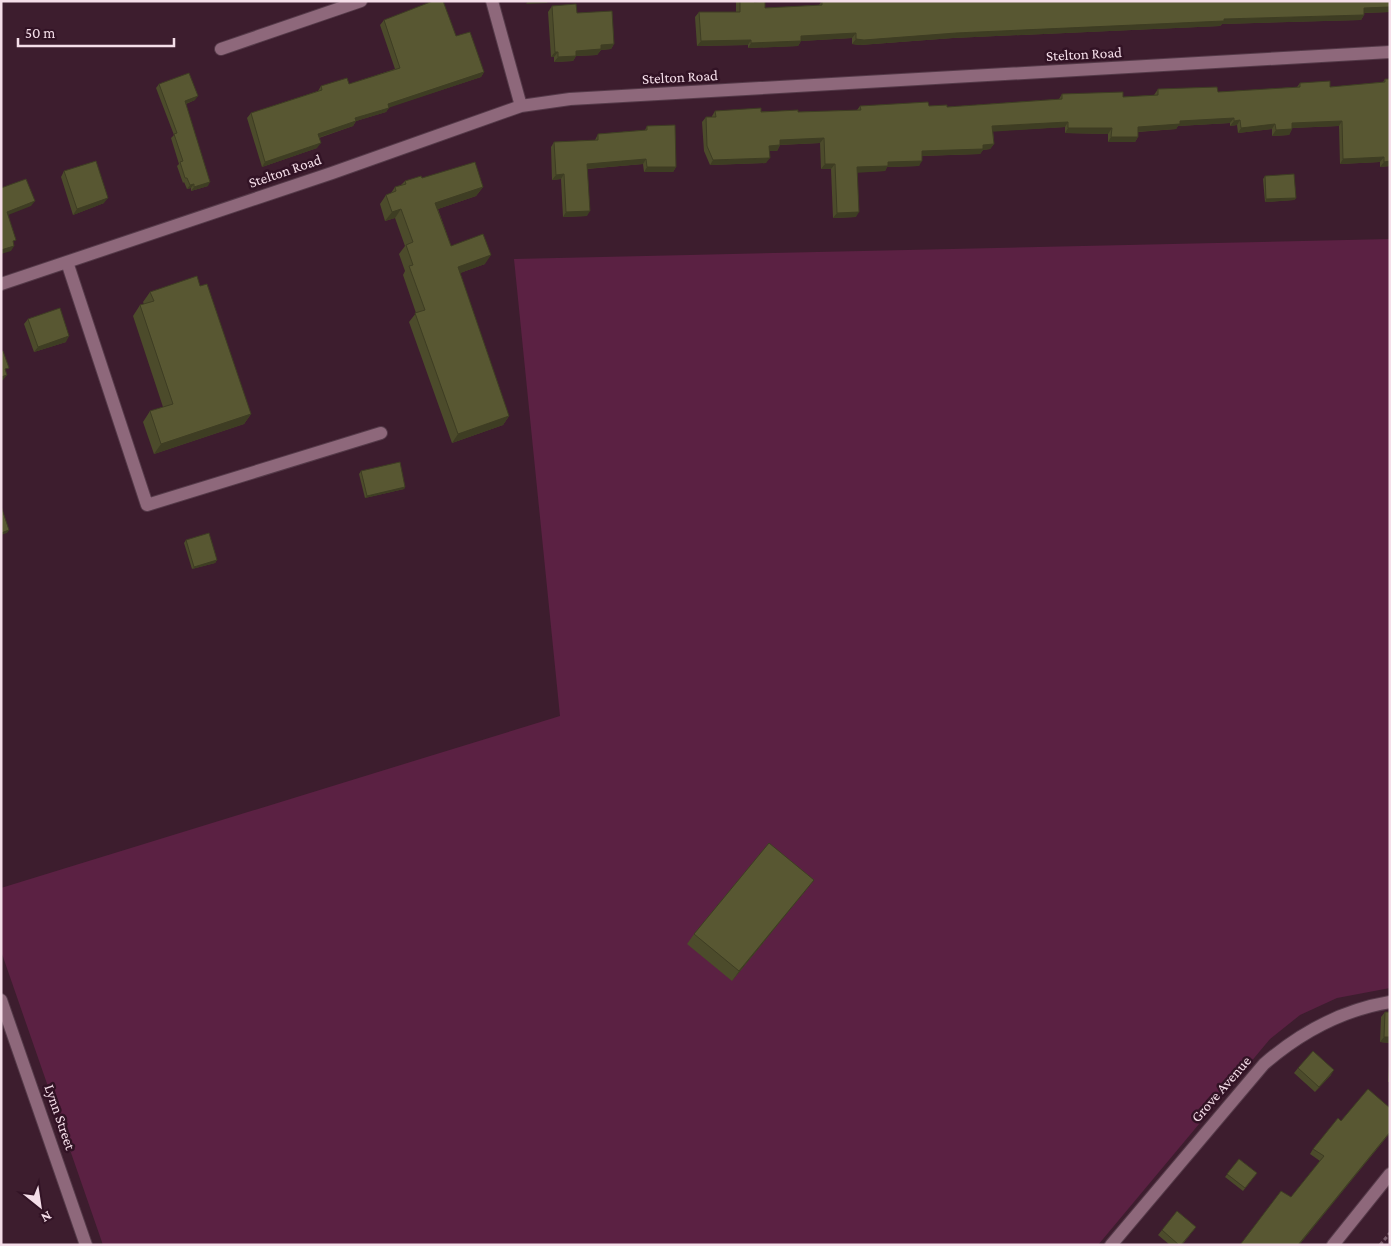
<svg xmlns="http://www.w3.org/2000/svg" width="1391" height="1246" viewBox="0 0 1391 1246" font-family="'Crimson Pro',serif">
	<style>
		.green { fill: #5b2143 }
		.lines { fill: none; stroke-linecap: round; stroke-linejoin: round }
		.minor-casing { stroke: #553a49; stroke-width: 14 }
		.path { stroke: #795c6b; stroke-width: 3; stroke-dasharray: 4 2.5; stroke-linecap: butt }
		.minor { stroke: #8e687b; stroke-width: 12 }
		.wall { fill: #4c4b2b }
		.shaded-wall { fill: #3e3d23 }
		.building { fill: #585732; stroke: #3e3d23 }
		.labels { text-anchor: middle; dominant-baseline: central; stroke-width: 5; stroke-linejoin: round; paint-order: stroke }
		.street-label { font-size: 15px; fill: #f5dee9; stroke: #321325 }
	</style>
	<rect width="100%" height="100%" fill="#3d1d2e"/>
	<path class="green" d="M1390,239V988L1337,998L1300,1015L1270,1039L1098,1245H103L1,951V888L560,716L514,259Z"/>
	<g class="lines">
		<g class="minor-casing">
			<path id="minor" d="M492,1L521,106
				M221,49L361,1
				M67,262L147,505L381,433
				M1,284L332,173L521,106L570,99L1390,52
				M1,1000L86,1245
				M1111,1245L1264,1064C1301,1032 1342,1010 1390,1002
				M1333,1245L1390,1174"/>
		</g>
		<path class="path" d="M1380,1245L1390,1233"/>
		<use href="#minor" class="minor"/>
	</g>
	<path class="wall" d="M736,1H754V2L765,8L819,5L822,1L1390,12L1364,13V15L1361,20L1222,24L1220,26L953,38L860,45L852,44V38L801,41L798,46L748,48V45L697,46L695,17L699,12H736Z
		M552,6L577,13L614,44L611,49L601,50L597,55L576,56L573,61L554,62V57H551L548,12Z
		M384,20L456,36L484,72L481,77L389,107L386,112L356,121L353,126L319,138L317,148L262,167L247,118L251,113L318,91L321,86L349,84L395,69L380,25Z
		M1385,79H1390V166L1380,167V162L1340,164L1339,126L1292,128V129L1289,135L1272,136V129L1238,133L1237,125L1230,126V123L1178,126L1176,129L1138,132V137L1135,142H1108V134L1065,133V127L993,131L994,144L990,149L983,150L980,154L922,156L919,166L887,167L885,171L857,172L856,217L833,218L831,169H821L820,143L780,145L777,151H769L766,163L710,165L704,151L702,122L706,117H712V116L715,111L798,112L857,110L860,106L947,107L1059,99L1062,94L1123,97L1154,95L1158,89L1218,92L1297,87L1300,83L1330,87L1383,82Z
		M159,84L195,100L186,104L208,186L191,191V188L187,189L184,182L183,183L177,166L179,164L171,138L174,135L156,88Z
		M647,126L676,167L673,172H644L643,164L587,169V216L563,217L561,179L552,180L551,147L554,142L595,140L598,134L645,130Z
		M64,171L104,203L73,215L61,177Z
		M1265,176L1296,198L1294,200L1265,202L1263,179Z
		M422,178L483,187L476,196L438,209L451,246L485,264L460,273L509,416L503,425L452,443L409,322L416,313L403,275L405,271L399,254L405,246L395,218L385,221L380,204L386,195L391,193L395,187L401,185L405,181Z
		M200,286L251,414L244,424L154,454L143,422L150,411L163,407L133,316L140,305L144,304L143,302L150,292Z
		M28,319L66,342L34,352L24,324Z
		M361,471L405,487L404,489L365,498L359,474Z
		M186,540L217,560L215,563L192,569L184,543Z
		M814,880L806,890L732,981L687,944L694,934Z
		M1385,1012L1390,1043L1380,1042L1381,1017Z
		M1390,1047V1082H1388Z
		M1298,1068L1331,1075L1315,1092L1294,1073Z
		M1390,1108V1133L1299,1245H1240L1291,1197L1320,1161L1310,1154L1313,1149L1341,1121Z
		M1239,1159L1257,1173L1243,1191L1225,1177Z
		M1196,1227L1182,1245H1170L1158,1235L1162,1230Z"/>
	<path class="shaded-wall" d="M528,1H548L547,3L526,4Z
		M1390,7V12L1360,13L1364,8Z
		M1364,15L1361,20L1222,24L1220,26L953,38L860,45L852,44L856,39L956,33L1224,19Z
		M856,33L852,38L801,41L798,46L748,48L751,43L801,36Z
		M751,40L748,45L697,46L701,41Z
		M614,44L611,49L601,50L597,55L576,56L573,61L554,62L558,57L576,51L601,45Z
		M555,52H558L554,57H551Z
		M484,72L481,77L385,109L388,104Z
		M198,96L195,100L182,105L185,101Z
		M389,108L386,112L356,121L353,126L314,139L318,134L355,118Z
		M1234,118L1230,123L1178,126L1176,129L1134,132L1138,127L1180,121Z
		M1240,120L1237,125L1230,126L1234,121Z
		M1342,121L1339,126L1288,128L1292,123Z
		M1068,122L1065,127L989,132L992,126Z
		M1275,124L1272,129L1238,133L1241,128Z
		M1068,128H1112L1108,134L1065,133Z
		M1292,129L1289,135L1272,136L1276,130Z
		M1111,137H1138L1135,142H1108Z
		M824,138L820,143L776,145L780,140Z
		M321,143L317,148L262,167L265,162Z
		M994,144L990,149L983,150L980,154L918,156L922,151Z
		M780,145L777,151H765L769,146Z
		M1384,157L1380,162L1340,164L1343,159Z
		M770,158L766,163L710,165L713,160Z
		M646,159L643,164L584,169L587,164Z
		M922,161L919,166L887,167L885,171L854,173L857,167L888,162Z
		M1390,161V166L1380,167L1384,162Z
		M825,164H835L831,169H821Z
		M647,167H676L673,172H644Z
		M564,174L561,179L552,180L556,175Z
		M210,182L208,186L191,191L194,187Z
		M194,184L191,188L187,189L190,185Z
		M483,187L476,196L429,212L435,203Z
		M108,198L104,203L73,215L77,209Z
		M1296,198L1294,200L1265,202L1266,199Z
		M35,201L31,206L3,217L7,212Z
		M401,209L395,218L385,221L392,212Z
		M590,211L587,216L563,217L566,212Z
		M859,212L856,217L833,218L837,213Z
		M14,246L11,251L1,254V250Z
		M491,255L485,264L452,276L458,267Z
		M69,336L66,342L34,352L38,347Z
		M7,375L3,380L1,381V377Z
		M251,414L244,424L154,454L161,444Z
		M509,416L503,425L452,443L458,434Z
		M405,487L404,489L365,498L367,496Z
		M9,530L7,533L1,535V533Z
		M217,560L215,563L192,569L194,567Z
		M814,880L806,890L732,981L739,971Z
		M1384,1037H1390V1043L1380,1042Z
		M1334,1070L1331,1075L1315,1092L1319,1087Z
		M1390,1132L1299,1245H1298Z"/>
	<path class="building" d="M433,1H443L456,36L470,32L484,72L388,104L389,108L355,118L356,121L318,134L321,143L265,162L251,113L322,90L321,86L347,78L349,84L400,68L384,20Z
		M740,1H754V2L765,1V8L822,5V1H1390V7L1364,8V15L1224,19V21L956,33L864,40L856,39V33L801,36V41L751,43V40L701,41L699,12H740Z
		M576,4L577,13L612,11L614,44L601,45V49L576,51V56L558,57V52H555L552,6Z
		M189,73L198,96L185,101L210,182L194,187V184L190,185L187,178H185L180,162L183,161L174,134L177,133L159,84Z
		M1385,79H1390V161L1384,162V157L1343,159L1342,121L1292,123V129L1276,130L1275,124L1241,128L1240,120L1234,121V118L1180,121V124L1138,127V137H1111L1112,128H1068V122L992,126L994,144L983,145V149L922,151V161L888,162V166L857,167L859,212L837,213L835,164H825L824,138L780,140V145L769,146L770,158L713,160L707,146L706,117H716L715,111L761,108V112L798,110V112L861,110L860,106L928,102L929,106L947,105V107L1062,99V94L1123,92V97L1158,95V89L1217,87L1218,92L1300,87V83L1330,81V87L1385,82Z
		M675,125L676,167H647L646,159L587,164L590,211L566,212L564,174L556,175L554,142L598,140V134L647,130V126Z
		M96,161L108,198L77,209L64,171Z
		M475,162L483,187L435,203L451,246L483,234L491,255L458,267L509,416L458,434L415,313L425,310L409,266L413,265L406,245L413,242L401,209L392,212L386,195L396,191L395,187L406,184L405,181L421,176L422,178Z
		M1294,174L1296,198L1266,199L1265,176Z
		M26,179L35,201L7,212L16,240L13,241L14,246L1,250V188Z
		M197,276L200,286L207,284L251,414L161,444L150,411L173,404L140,305L154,301L150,292Z
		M60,308L69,336L38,347L28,319Z
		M1,351H3L9,368L5,369L7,375L1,377Z
		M400,462L405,487L367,496L361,471Z
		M1,506L9,530L1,533Z
		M209,533L217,560L194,567L186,540Z
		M769,843L814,880L739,971L694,934Z
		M1385,1012H1390V1037H1384Z
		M1313,1051L1334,1070L1319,1087L1298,1068Z
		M1368,1089L1390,1108V1132L1298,1245H1240L1281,1191L1291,1197L1324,1156L1313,1149L1338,1118L1341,1121Z
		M1239,1159L1257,1173L1245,1188L1227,1174Z
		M1177,1211L1196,1227L1181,1245H1179L1162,1230Z"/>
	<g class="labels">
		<g class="street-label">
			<text transform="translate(1084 54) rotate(-3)">Stelton Road</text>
			<text transform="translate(680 77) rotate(-3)">Stelton Road</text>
			<text transform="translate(285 171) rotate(-19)">Stelton Road</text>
			<text transform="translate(1221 1089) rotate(-49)">Grove Avenue</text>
			<text transform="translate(60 1117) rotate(71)">Lynn Street</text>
		</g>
	</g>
	<rect width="1391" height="1246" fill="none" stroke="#f5dee9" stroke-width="5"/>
	<g transform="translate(40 1206) rotate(150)" stroke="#321325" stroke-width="4" paint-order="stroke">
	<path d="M0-4L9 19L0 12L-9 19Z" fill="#f5dee9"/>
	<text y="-8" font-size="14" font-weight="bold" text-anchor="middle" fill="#f5dee9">N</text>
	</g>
	<path d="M18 38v8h156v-8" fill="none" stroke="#f5dee9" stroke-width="2.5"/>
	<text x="25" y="38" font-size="15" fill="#f5dee9" stroke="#321325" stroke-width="4" paint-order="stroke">50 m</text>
</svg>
